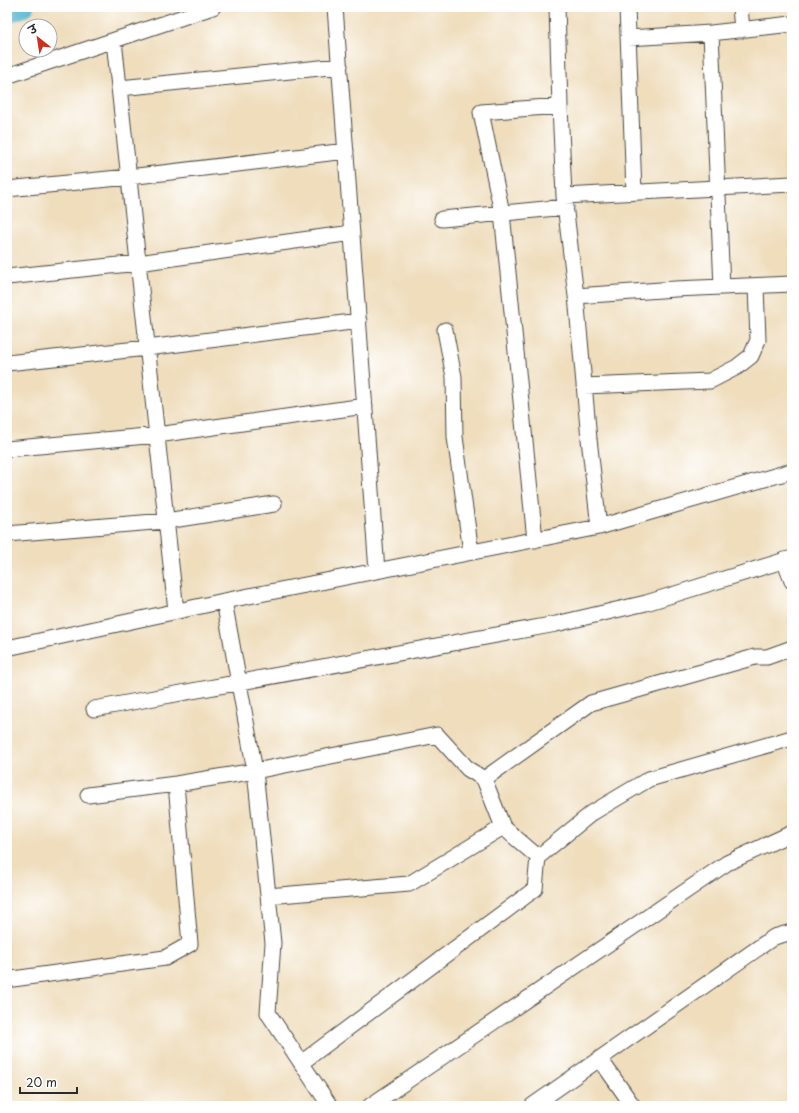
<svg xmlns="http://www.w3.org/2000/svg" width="799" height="1113" viewBox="0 0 799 1113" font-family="'Playpen Sans','Playpen Sans Deva',sans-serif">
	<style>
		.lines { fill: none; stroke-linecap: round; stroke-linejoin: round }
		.canal { stroke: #50b2ce; stroke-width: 20 }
		.street-casing { stroke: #484641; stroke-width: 17 }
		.street { stroke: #fff; stroke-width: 15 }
	</style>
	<rect width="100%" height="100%" fill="#fff"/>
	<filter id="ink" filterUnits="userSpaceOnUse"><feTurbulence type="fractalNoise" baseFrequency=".025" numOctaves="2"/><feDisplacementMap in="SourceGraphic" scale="8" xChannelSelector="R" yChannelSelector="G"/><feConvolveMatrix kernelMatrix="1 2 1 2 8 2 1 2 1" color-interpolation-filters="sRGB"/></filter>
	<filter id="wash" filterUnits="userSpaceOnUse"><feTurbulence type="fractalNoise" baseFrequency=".012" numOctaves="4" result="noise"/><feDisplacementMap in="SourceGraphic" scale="16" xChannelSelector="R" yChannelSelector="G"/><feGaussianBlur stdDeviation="0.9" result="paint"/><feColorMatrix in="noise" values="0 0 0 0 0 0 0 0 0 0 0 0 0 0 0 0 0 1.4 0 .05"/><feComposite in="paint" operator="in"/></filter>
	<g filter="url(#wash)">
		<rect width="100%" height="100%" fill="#efddbc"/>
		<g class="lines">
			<path class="canal" d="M7,13L24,7"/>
		</g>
	</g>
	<g filter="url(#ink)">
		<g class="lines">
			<g class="street-casing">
				<path id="street" d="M335,7L377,571
					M557,7L560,106L564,196L576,296L589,439L599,527
					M627,7L634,192
					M740,7L742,30
					M711,33L722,287
					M628,38L711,33L792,24
					M114,41L176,611
					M7,76L213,7
					M120,88L340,66
					M7,189L129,177L346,151
					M564,196L792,184
					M442,219L566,207
					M7,277L138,263L352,233
					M576,296L675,289L792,284
					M445,330L454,377L455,437L471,552
					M7,363L147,348L359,321
					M584,386L710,381L737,367L751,356L758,340L756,286
					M7,449L157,435L365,406
					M7,534L166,521L274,504
					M535,540L502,213L481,112L560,106
					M784,560L792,581
					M224,601L255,771L273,943L268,1013L330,1106
					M7,648L224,601L599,527L792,471
					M94,709L556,624L646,603L792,558
					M484,779L591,703L755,657H767L792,648
					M88,795L176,784L255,771L437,735L468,769L484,779L503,827L538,857
					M268,896L409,884L503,827
					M7,978L13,979L165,958L190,944L176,784
					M600,1059L633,1106
					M301,1063L535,889L538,857L592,813L649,779L792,738
					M370,1106L727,863L792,833
					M532,1106L774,937L792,932"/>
			</g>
			<use href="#street" class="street"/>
		</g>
	</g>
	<rect width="799" height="1113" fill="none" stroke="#fff" stroke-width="24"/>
	<g transform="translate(38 38) rotate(330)"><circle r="19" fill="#ffffff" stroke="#aaaaaa"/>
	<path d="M0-3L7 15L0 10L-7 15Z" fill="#c8321e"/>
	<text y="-6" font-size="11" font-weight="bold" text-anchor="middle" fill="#2b2b2b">उ</text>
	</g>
	<path d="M20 1087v6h57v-6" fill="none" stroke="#2b2b2b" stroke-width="2"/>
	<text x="26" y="1087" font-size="12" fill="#2b2b2b" stroke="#ffffff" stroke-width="3" paint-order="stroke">20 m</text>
</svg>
